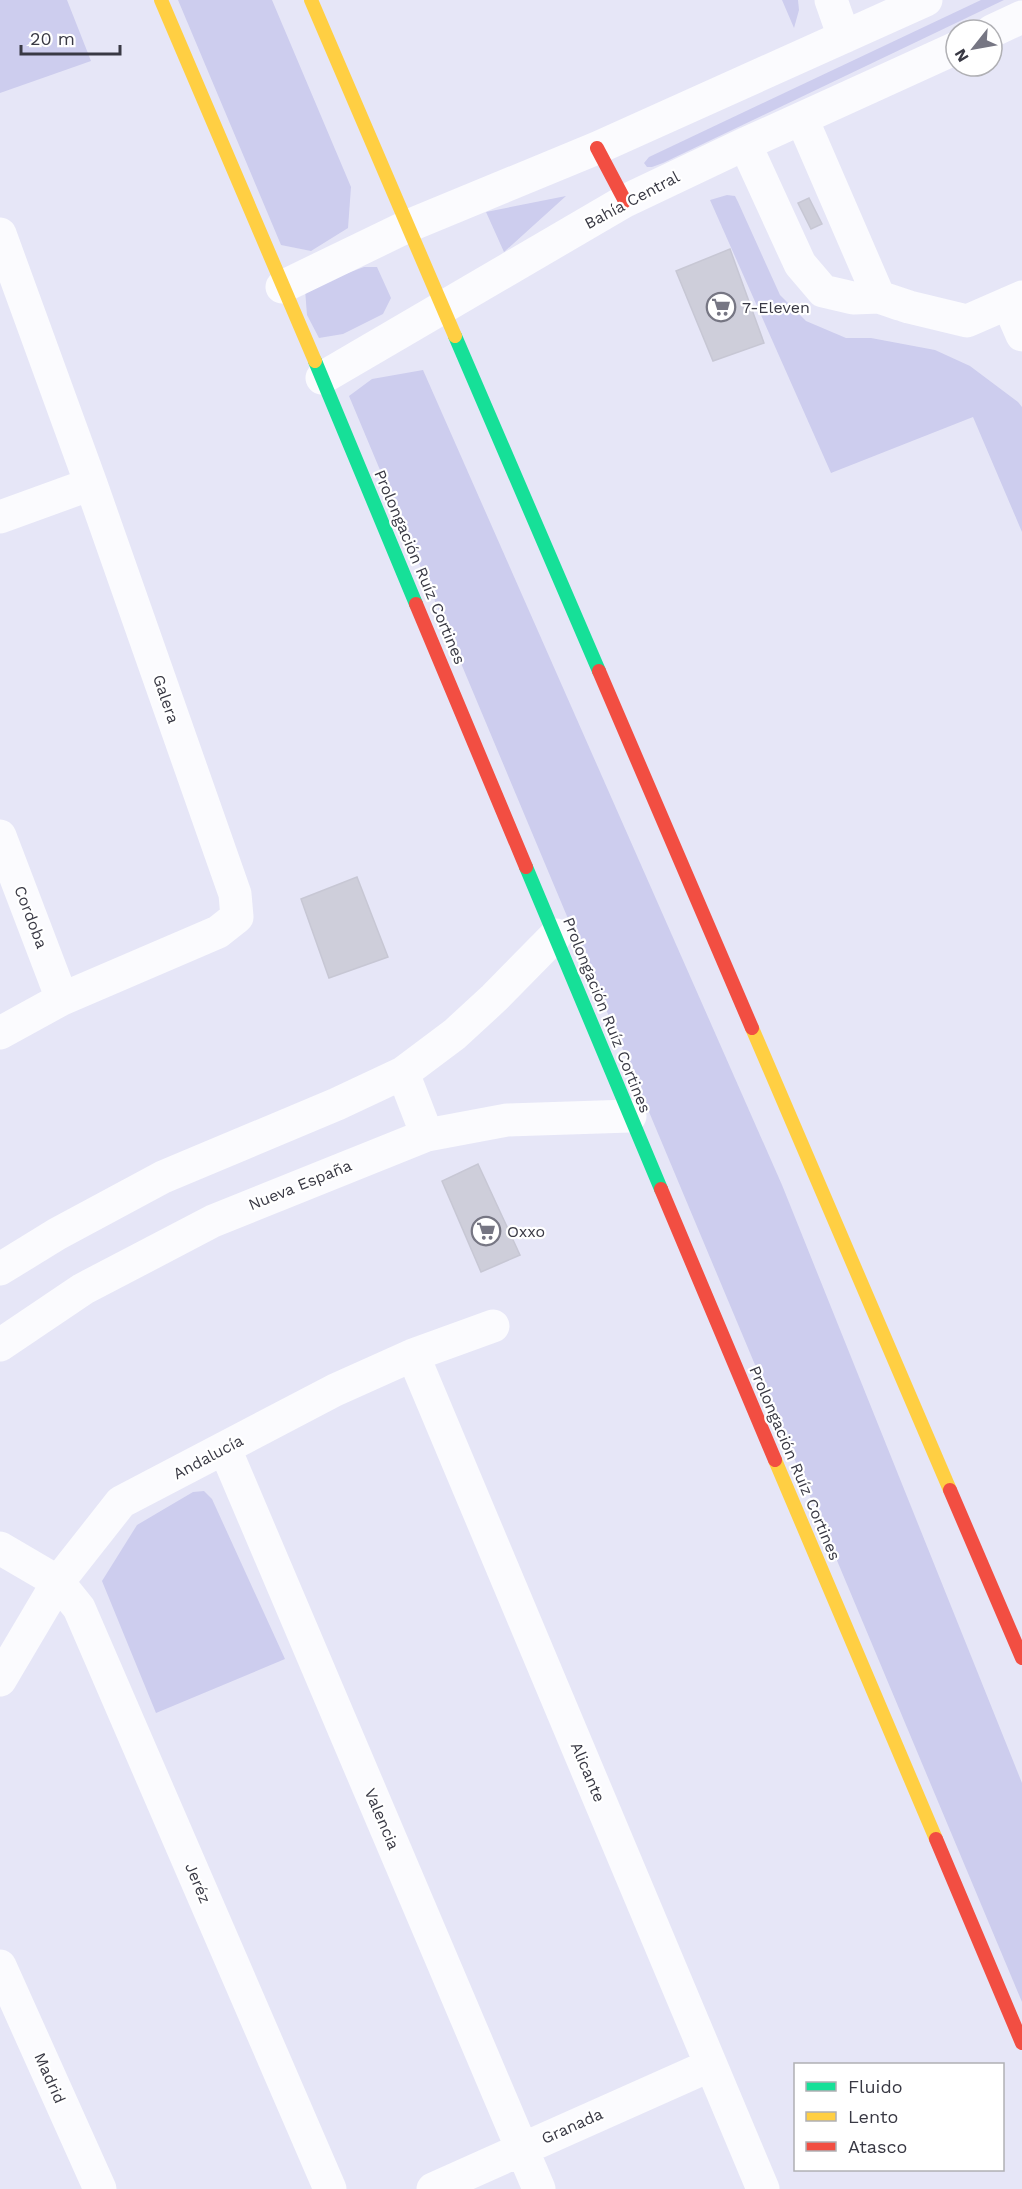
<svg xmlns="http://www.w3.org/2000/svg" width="1022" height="2189" viewBox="0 0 1022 2189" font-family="'Work Sans',sans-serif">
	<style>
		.green { fill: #cdcdee }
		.building { fill: #ceceda; stroke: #c7c7d4; stroke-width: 1.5 }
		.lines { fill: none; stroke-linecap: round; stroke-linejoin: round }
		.street { stroke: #fbfbfe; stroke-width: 33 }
		.fast { stroke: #16e098; stroke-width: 14 }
		.slow { stroke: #ffcf43; stroke-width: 14 }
		.jam { stroke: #f24e42; stroke-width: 14 }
		.labels { text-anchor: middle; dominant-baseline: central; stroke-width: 4.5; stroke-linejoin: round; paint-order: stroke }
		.street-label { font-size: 16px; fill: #393944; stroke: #fff }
		.poi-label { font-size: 16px; fill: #393944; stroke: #fff; text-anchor: start }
	</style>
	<rect width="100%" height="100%" fill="#e6e6f7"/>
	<path class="green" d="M0,0H67L91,61L0,93Z
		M178,0H272L351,187L348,228L311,251L281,245Z
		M782,0H798L799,10L794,28Z
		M981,0H1004L663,163L652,167H647L644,163L649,157Z
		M727,195L735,196L738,202L780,295L806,321L846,338H871L935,350L970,366L1018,402L1022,407V532L973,417L831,473L710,200Z
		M566,196L504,252L486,212Z
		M364,267H377L391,298L383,314L343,334L319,338L307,315L305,289Z
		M423,370L782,1185L1022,1783V2002L349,396L372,379Z
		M204,1491L212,1499L285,1659L156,1713L102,1581L137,1525L193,1492Z"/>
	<path class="building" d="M809,198L822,224L811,229L798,203Z
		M730,249L764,343L713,361L676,271Z
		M357,877L388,957L329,978L301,899Z
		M478,1164L520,1255L481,1272L442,1181Z"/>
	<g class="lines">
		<path class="street" d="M831,0L844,37
			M992,31L1022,17
			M802,119L879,297L909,307L967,321L1022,297
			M745,144L800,264L823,291L853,298L879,297L899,304
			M0,234L91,484L235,894L237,917L218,932L62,999L0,1033
			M282,287L408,226L597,148L926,0
			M1008,303L1022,335
			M322,378L625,201L745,144L956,48
			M0,517L91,484
			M0,836L62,999
			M403,1073L427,1135
			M0,1269L57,1234L163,1177L337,1104L403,1073L455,1034L494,998L556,935
			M0,1345L83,1289L213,1221L427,1135L507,1120L630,1116
			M413,1355L763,2189
			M225,1449L539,2189
			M0,1548L58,1582L79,1608L330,2189
			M0,1680L58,1582L121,1502L335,1390L413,1355L493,1326
			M0,1966L100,2189
			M433,2189L711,2065"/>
		<path class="fast" d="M455,336L599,671
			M315,361L416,604
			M526,867L661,1189"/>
		<path class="slow" d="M161,0L315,361
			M311,0L455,336
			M752,1028L950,1490
			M775,1460L936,1839"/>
		<path class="jam" d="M597,148L625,201
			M416,604L526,867
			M599,671L752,1028
			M661,1189L775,1460
			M950,1490L1022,1658
			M936,1839L1022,2043"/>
	</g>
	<defs>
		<g id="supermarket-ring" transform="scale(1.5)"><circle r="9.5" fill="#fff" stroke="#767683" stroke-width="1.5"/><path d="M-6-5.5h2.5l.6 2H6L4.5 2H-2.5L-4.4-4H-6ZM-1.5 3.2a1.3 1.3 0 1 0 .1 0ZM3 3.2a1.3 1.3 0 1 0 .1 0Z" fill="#767683"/></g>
	</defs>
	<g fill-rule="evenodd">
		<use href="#supermarket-ring" x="721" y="307"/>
		<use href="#supermarket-ring" x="486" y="1231"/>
	</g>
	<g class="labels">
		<g class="street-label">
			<text transform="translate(632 200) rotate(-28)">Bahía Central</text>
			<text transform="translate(420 567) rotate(67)">Prolongación Ruíz Cortines</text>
			<text transform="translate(166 699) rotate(71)">Galera</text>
			<text transform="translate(31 917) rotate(69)">Cordoba</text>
			<text transform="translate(607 1015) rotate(68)">Prolongación Ruíz Cortines</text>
			<text transform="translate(300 1185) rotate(-22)">Nueva España</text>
			<text transform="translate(208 1457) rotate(-28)">Andalucía</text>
			<text transform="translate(795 1463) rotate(67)">Prolongación Ruíz Cortines</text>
			<text transform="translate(588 1772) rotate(67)">Alicante</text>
			<text transform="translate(382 1819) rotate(67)">Valencia</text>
			<text transform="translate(198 1883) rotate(67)">Jeréz</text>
			<text transform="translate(50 2078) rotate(66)">Madrid</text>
			<text transform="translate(572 2126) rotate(-24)">Granada</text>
		</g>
		<g class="poi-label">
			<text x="742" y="307">7-Eleven</text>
			<text x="507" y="1231">Oxxo</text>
		</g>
	</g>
	<rect x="794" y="2063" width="210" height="108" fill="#ffffff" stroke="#b0b0b4" stroke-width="1.5"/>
	<rect x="806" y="2082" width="30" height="9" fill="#16e098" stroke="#b0b0b4" stroke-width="1.5"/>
	<text x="848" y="2093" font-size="18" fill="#393944">Fluido</text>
	<rect x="806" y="2112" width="30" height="9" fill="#ffcf43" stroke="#b0b0b4" stroke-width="1.5"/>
	<text x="848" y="2123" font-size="18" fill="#393944">Lento</text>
	<rect x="806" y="2142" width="30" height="9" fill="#f24e42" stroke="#b0b0b4" stroke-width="1.5"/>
	<text x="848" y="2153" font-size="18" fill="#393944">Atasco</text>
	<g transform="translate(974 48) rotate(239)"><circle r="28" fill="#ffffff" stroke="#b0b0b4" stroke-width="1.5"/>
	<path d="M0-4.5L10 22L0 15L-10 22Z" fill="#767683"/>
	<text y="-9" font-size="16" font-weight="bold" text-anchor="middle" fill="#393944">N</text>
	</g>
	<path d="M21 45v9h99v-9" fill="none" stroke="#393944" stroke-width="3"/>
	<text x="30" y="45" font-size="18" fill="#393944" stroke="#ffffff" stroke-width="4.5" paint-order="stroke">20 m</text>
</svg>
